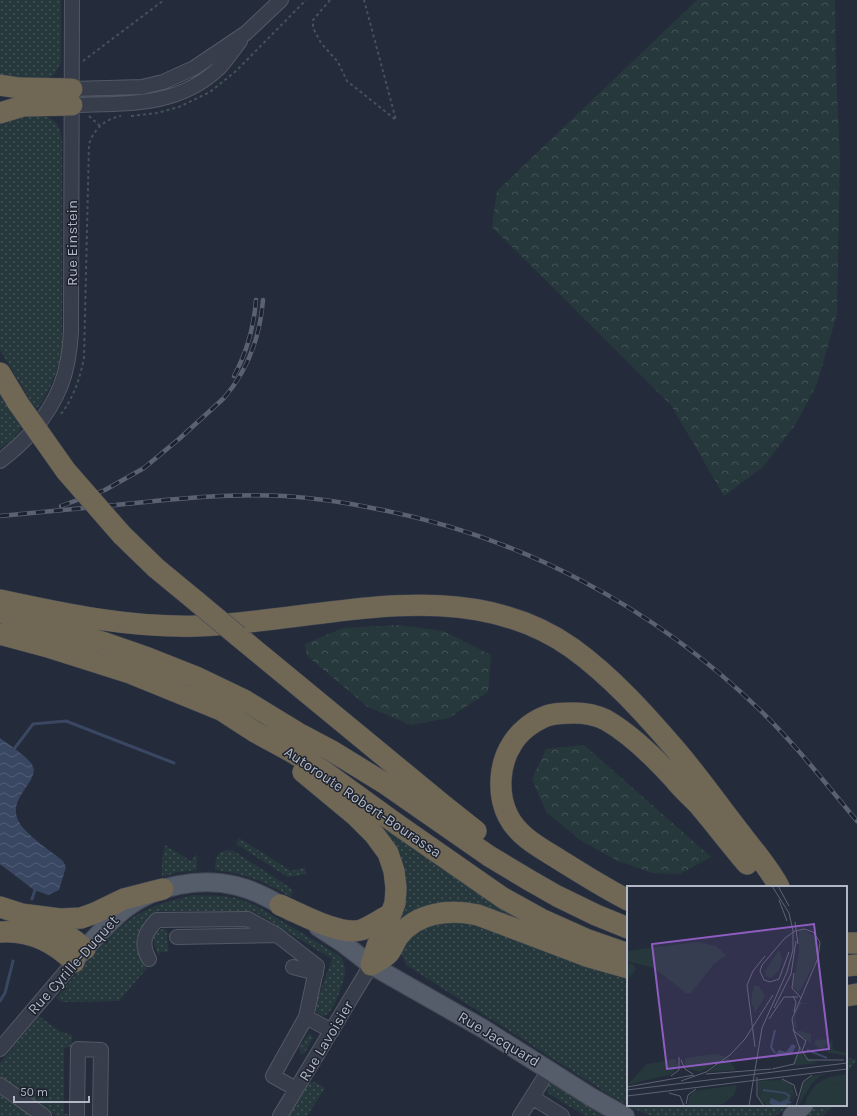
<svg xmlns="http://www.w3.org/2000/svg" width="857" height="1116" viewBox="0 0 857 1116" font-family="Karla,sans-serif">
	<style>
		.green { fill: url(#green-dots) }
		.forest { fill: url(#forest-crowns) }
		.water { fill: url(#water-waves) }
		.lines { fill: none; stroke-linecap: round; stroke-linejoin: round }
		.stream { stroke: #3a4762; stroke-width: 3 }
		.minor-casing { stroke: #535865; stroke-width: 16 }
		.major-casing { stroke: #414653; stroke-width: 20 }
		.highway-casing { stroke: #434855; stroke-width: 22 }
		.path { stroke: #445358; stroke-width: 2; stroke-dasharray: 3 3; stroke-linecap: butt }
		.minor { stroke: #373d4a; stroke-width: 14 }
		.major { stroke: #555c6a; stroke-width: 18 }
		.highway { stroke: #706855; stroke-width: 21 }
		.rail-casing { stroke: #5a6171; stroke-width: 4.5 }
		.rail { stroke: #1d222f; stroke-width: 3; stroke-dasharray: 9; stroke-linecap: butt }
		.highway-bridge-casing { stroke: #434855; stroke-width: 22; stroke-linecap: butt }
		.highway-bridge { stroke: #706855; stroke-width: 21 }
		.labels { text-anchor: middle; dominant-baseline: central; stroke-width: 3; stroke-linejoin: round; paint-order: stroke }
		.street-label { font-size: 15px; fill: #b3b8c6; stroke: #1d222f }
		.inset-river { fill: none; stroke: #3a4762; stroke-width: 2 }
		.inset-road { fill: none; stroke: #5d6372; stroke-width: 1 }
		.view { fill: #8f5dc1; fill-opacity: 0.15; stroke: #8f5dc1; stroke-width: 2 }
		.inset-edge { fill: none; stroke: #b3b8c6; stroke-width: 2 }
	</style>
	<defs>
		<pattern id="green-dots" width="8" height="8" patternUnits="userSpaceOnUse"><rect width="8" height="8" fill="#27383c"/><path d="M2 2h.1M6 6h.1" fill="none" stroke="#445357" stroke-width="1.8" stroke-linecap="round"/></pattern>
		<pattern id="forest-crowns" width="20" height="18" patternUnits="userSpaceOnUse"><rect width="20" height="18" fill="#27383c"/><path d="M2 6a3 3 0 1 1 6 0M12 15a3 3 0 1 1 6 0" fill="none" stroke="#445357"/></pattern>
		<pattern id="water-waves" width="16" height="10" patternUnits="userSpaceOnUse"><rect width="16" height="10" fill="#3a4762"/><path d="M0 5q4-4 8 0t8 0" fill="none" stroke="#545f77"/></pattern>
	</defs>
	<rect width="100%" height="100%" fill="#242b3a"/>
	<path class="green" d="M0,0H61V62L54,75L44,80L0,77Z
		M42,115C56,120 59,124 62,139V344C59,369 51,390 36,410L0,350V122L15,116Z
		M0,386L24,425L13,439L0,449Z
		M376,819L554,935L474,907L397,926Z
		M239,838L291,871L305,867L306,874L289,877L283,874L236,844Z
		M165,845L191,861L197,854V870L178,872L162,877V860Z
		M229,850L234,851L289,887L293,891L290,897C264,881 246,874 215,870C216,858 215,852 229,850Z
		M193,895L222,896L236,898L255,905L340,956C343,960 345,966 345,971C345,980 334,1011 326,1015C324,1016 322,1016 320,1015L315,1010V1006L332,959L253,911H159C137,918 129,954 148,967L119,1001L62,1002L56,998C80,970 104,936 135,916C153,905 173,900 193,895Z
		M442,919L468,920L628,977V1105H790L775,1116H651L634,1109L605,1092L406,965L400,950C411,933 423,927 442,919Z
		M164,929L167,932L168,952H161L159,955C153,946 149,931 164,929Z
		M39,1016L61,1032L72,1035V1046L64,1048V1114H71L72,1116H56L0,1077V1063Z
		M309,1034H311L313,1038L304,1054L300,1053L299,1047Z
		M846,1058L857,1059L846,1074Z
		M315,1082L325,1088L307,1116H288L308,1083Z
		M549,1084H554L607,1116H585L548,1093L546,1087Z
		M0,1091L38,1116H0Z
		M817,1105H834L823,1116H807Z"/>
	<path class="forest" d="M697,0H835L836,74L840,156L837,314L817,384L795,425L763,467L724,496L671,405L492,227L497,191Z
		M399,625L443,631L491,655L488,692L449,718L411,725L368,707L307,656L305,644L343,628Z
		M584,745L711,857L680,874L652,873L616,860L580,840L546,812L532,779L546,749Z"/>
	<path class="water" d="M0,738C8,744 25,755 31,763C44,780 5,797 19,822C26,835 51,851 63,861L66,867L59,890L48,895L34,890L0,864Z"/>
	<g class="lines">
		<path class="stream" d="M14,752V749L33,724L66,721L174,763
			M32,899L36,887
			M0,1001L5,993L13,961"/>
		<g class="minor-casing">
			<path id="minor" d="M72,89L142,87L163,82L194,68L246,33L281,0
				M72,105C125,103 177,108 219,68C227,60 233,50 240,41
				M0,461C12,452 22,443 32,432C59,400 69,373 71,331L72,0
				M177,937L275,935
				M149,959C140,943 145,932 157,920L248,919L277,935L317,966L306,1017
				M293,967L316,973
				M0,1049L74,962
				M0,1085L44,1116
				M296,1089L273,1076L306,1017L332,1031
				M532,1097L562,1116
				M77,1116L78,1049L101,1050L100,1116
				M280,1116L371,965
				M520,1116L549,1070"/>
		</g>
		<g class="major-casing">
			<path id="major" d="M318,927L344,944L371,965L482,1028L591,1097L625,1116
				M75,960C91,942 106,924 125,909C155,885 200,877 237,886C257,891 275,901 292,912
				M792,1116L804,1105"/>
		</g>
		<g class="highway-casing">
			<path id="highway" d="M0,85L19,88L72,89
				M0,113L23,106L72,105
				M0,373L18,403
				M122,535L156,568L196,601
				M0,600C65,614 130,628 197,626C320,622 462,570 572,648C611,676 645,714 676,750C699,777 720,807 742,835C754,851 770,869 779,887
				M3,613L102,642L148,658L196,677L244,700L298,733L332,751L384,783L489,856L529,880L557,896L596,915L628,928
				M0,634L48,647L130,673L221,710L255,732L290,751L322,770L398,825L503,898L541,919L588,940L628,954
				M238,636L442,804L476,831
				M303,772L356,816L374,834L388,853L394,871L396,888L395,903L389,919L377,946L371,965
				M628,900C606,889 584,875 563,862C543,849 519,838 508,816C497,794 499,764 512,744C519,732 532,722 544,717C553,713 564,713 574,713C585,713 596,715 606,720C632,735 654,757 674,779C681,788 689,795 697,803C714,823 730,844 747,864
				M280,905C301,914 340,936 361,930C372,926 381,919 391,914
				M0,907C35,918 57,924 85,949
				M21,914L60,919L81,918L95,913L124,899L163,889
				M0,932C29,930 53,941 74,962
				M846,943H857
				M371,965C376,962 385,958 389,953C393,948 395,941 398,937C417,912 449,909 478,915L589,957L628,968
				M846,966L857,965
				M846,996L857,994"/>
		</g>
		<path class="path" d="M330,0L313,20V28L321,43L338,62L347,81L396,120L364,0
			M83,61L164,0
			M89,116L100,126
			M131,116L157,113L179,107L210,92L236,71L306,0
			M61,414C74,397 80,378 84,358L89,144C94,129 105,119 121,116"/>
		<use href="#minor" class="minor"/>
		<use href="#major" class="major"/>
		<use href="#highway" class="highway"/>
		<g class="rail-casing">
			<path id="rail" d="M234,376C247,352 254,326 256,300
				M61,506L105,490L144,468L179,439L224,398C248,370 260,336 263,300
				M0,516C39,512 77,509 116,505C173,499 228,493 285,496C314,498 343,502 372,508C519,535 654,607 761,711C796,745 826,784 857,821"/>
		</g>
		<use href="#rail" class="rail"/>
		<g class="highway-bridge-casing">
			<path id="highway-bridge" d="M18,403L66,471L122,535
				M196,601L238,636"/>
		</g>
		<use href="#highway-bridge" class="highway-bridge"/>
	</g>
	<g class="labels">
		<g class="street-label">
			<text transform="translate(72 243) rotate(-90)">Rue Einstein</text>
			<text transform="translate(363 802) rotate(34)">Autoroute Robert-Bourassa</text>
			<text transform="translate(73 965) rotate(-48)">Rue Cyrille-Duquet</text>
			<text transform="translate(499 1039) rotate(31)">Rue Jacquard</text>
			<text transform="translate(326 1041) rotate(-59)">Rue Lavoisier</text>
		</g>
	</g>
	<g transform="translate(627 886)">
		<rect width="220" height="220" fill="#242b3a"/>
		<path d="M176,44L189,51L192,60L188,76L171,108L166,99L172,67V45ZM173,116L182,118H174L168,130L170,144L184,148V157L173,150L167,139V130ZM205,152L206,164L220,167V170L199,166ZM202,153L196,164L187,159L189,154ZM174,160L176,170L191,177L166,180ZM89,168L99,171L73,186L58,182V172ZM101,172L109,184L81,186ZM48,173L51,180L45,188L0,199L20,178ZM202,187L193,190L184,199L171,220L176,198L185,190ZM220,188V196L205,198L184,220H178L180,211L189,198L202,191ZM157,194L165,198L168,211L163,220H157L165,216L166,210L159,200L136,201L133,211L148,220H141L132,213L131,195ZM110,199L107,209L96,218L62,220V211L68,205Z" fill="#27383c"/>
		<path d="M71,56L88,60L99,69L87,78L64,107H59L27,82L0,75V66L6,64ZM152,64L155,73L152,84L144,92L139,90L138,85ZM5,77L9,83L0,94V78ZM127,100H132L138,110L128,127L124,114Z" fill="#27383c"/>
		<path d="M150,199L159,200L166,205L164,215L159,213L152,216L144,213L142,217L133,211L136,201Z" fill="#27383c"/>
		<path d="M220,196V220H184L195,206L205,198Z" fill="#27383c"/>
		<path d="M165,158L169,160L164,169L147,171L152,164L159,166ZM144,212L153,216L159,213L165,216L157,220H148L142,217Z" fill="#3a4762"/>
		<path class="inset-river" d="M148,144L144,161L148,167M180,164L200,172M136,204L158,207L162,210L161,214"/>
		<path class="inset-road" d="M151,0L162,20M152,14L160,35M168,36L171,58M158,52L168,45L177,43L186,46L193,56L191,72L165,133L167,145L179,155M158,52L135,79L133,85L137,94L143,96L152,93L162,66M167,87L165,102L174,112M166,110L169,116L167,126M147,122L164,88L169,55M142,133L157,111H171M166,143L173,163M179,155L175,165L181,174H217M128,161L120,99L126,85L138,70M54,174L58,183L66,188M145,183L167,178L173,161M79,188L144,183M44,190L52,184V171M130,191V210L137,220M155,193L167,199L170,210M54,195L79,186L103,169L118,153L146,109M0,201L67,189M0,204L220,177M42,207L53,210L57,220M0,210L220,183M59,218L61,209L69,203M122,220L135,142L160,86L166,64V45L162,27L145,0M169,220L176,196L185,189"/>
		<path class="view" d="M187,38L202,163L40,183L25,58Z"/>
		<rect width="220" height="220" class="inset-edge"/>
	</g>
	<path d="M14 1096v6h75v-6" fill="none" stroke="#b3b8c6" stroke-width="2"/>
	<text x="20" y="1096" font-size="12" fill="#b3b8c6" stroke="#1d222f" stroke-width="3" paint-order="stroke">50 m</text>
</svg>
